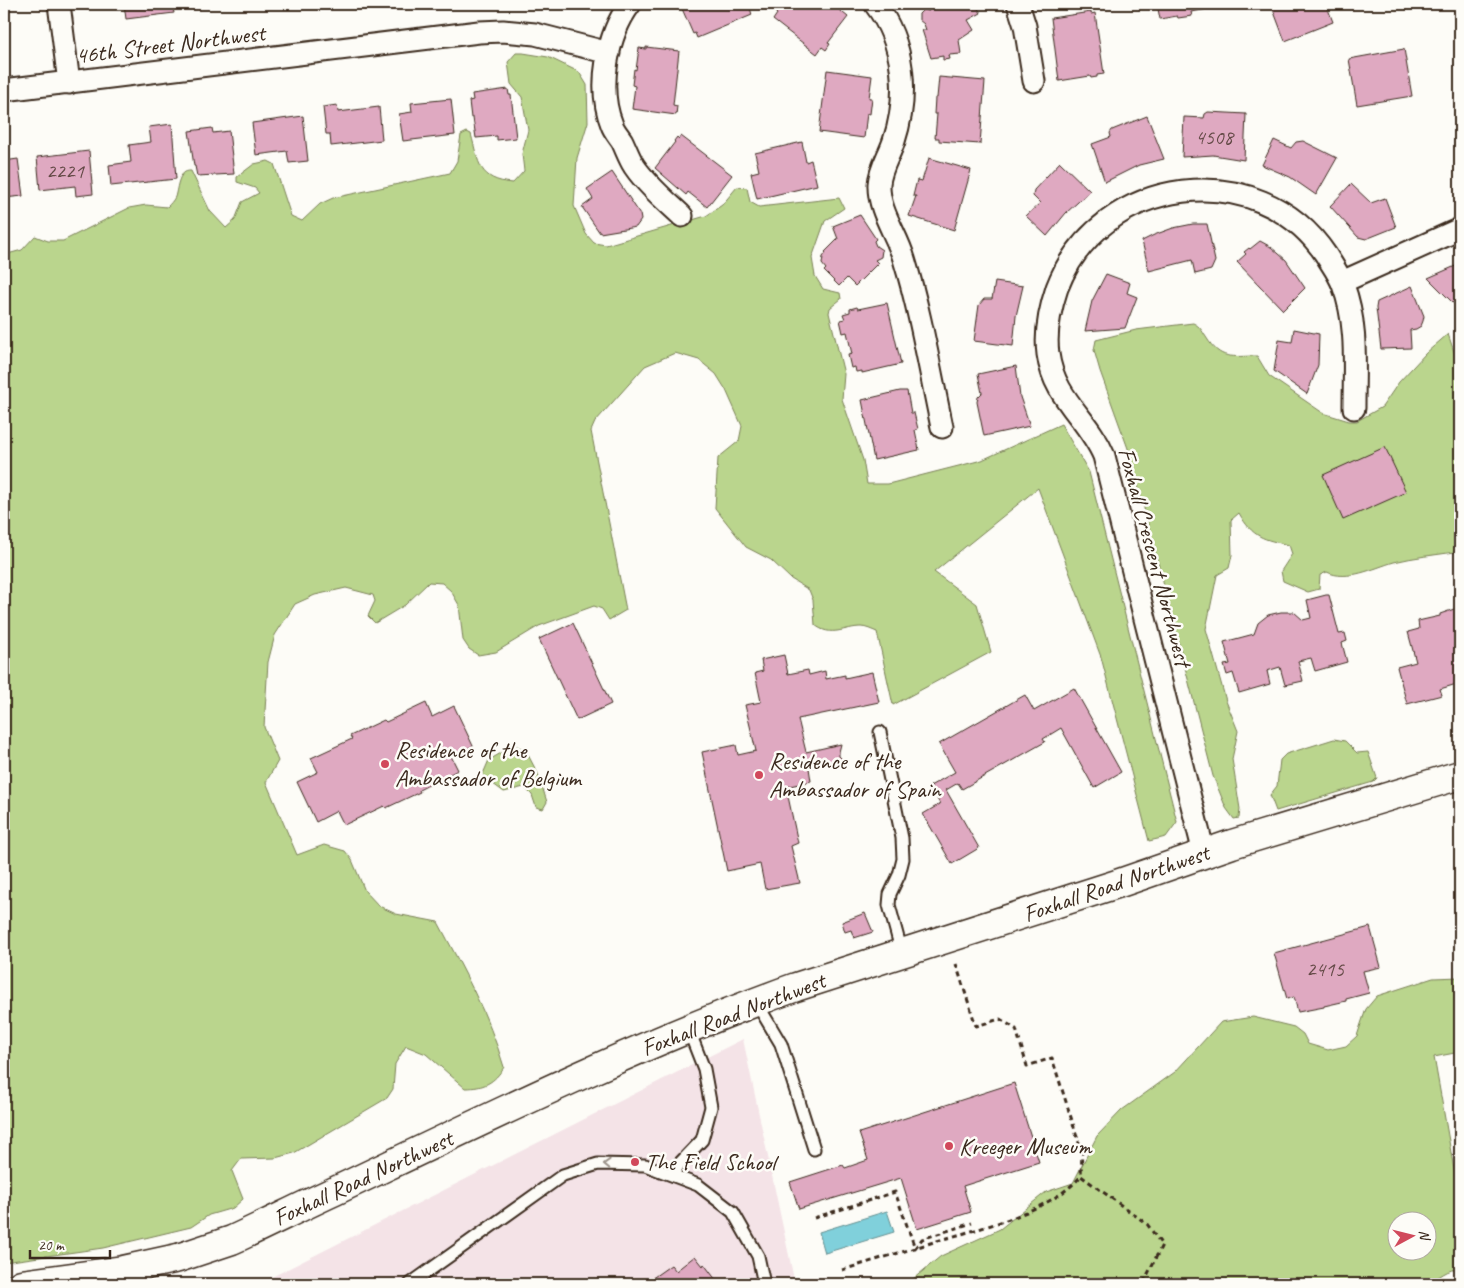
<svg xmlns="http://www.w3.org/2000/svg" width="1464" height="1288" viewBox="0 0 1464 1288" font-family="Caveat,sans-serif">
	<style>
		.built { fill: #f4e3e7 }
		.green { fill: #bad58d; stroke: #7a8056; fill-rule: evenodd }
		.water { fill: #80d0db; stroke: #648e8f }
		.building { fill: #dfa9c1; stroke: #3b2a1e }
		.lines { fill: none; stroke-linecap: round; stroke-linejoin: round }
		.service-casing { stroke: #3b2a1e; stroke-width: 15 }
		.minor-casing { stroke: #3b2a1e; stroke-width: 25 }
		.primary-casing { stroke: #3b2a1e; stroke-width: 31 }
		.path { stroke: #3b2a1e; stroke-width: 3; stroke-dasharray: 5 4; stroke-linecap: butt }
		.service { stroke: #fdfcf7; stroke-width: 11 }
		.minor { stroke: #fdfcf7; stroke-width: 21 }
		.primary { stroke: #fdfcf7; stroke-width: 28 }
		.oneway { stroke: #9c938a }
		.poi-dot { fill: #d1495b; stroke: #fdfcf7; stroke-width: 2 }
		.labels { text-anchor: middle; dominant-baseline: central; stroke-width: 5; stroke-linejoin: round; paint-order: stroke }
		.number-label { font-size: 21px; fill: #644a47 }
		.street-label { font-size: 24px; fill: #3b2a1e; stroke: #fdfcf7 }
		.poi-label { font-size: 24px; fill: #3b2a1e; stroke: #fdfcf7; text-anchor: start }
	</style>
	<rect width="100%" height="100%" fill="#fdfcf7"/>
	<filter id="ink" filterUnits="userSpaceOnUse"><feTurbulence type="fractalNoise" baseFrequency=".02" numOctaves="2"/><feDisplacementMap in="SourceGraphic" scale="10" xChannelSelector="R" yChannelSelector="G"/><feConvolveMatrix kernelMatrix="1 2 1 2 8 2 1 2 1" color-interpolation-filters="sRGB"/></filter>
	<g filter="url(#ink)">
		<path class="built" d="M743,1039L795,1284H258Z"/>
		<path class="green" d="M516,53H523L548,57L579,72L587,85L588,122L577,158L574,206L586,234L594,243L606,245L706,216L722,205L737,187L747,188L750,202L759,207L839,198L844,208L825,221L812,258L815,276L823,289L840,293L841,299L830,308L829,313L844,374L842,399L863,460L867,484H888L982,460L1061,424L1089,472L1177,822L1166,837L1149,841L1101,657L1038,488L934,572L977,604L991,652L893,705L877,632C872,630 866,627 861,627C845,627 831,638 815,625L813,600L809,590L791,579L771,560L746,547L715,508L718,458L739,441L742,426L726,390L716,374L699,360L675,353L645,366L595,422L591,431L626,610L609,620L602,609L594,606L539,626L496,652L478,655L469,649L463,640L459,605L451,591L442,583L429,582L405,605L375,623L368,616L375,601L373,595L346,588L315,595L295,604L275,635L268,662L264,727L278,761L266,782L297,855L324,845L345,851L352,860L365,891L379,906L396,914L438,922C463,969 489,1016 504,1067C494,1083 484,1088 465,1088L426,1054L406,1046L395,1064L393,1089L387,1098L294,1153L275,1158L241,1159L232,1171L243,1199L233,1208L209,1215L191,1227L103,1248L4,1262V255L22,250L35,236L48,241H63L129,208L146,205L167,207C170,204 173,201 175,197C178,187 178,170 191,171L210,211L226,228L235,220L242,202L259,193L255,188L237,182V177L254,164L268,161L274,164L291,216L302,221L320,204L333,198L450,173L457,161L461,135L467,132L471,134C479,163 478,180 513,183L524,171L522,154L528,130L522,97L511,84L508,62Z
			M1193,323C1200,326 1202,331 1206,337C1221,361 1231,356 1257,356L1269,376L1323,413L1349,421H1357L1382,407L1399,382L1426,353L1448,334L1460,369V564L1455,552C1435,555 1414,557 1394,562C1374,568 1347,582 1327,572L1320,575L1319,589L1308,592L1283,581L1281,571L1292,554L1289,545C1263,539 1253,538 1239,513L1231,520L1232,555L1229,568L1217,575L1206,629L1226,701L1238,731L1232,759L1240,809L1239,818L1234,819L1226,808L1213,776L1130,454L1100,371L1094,350L1096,340L1136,330Z
			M1334,739L1345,741L1357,753L1368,752L1377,778L1373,782L1276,811L1270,795L1277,786L1280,760L1286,754Z
			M515,745L526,751L538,774L547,802L543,809L536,807L532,795L524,787L504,792L485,778L483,774L489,760Z
			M1460,977V1052L1434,1057L1460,1203V1269C1449,1268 1437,1278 1429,1284H907L941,1256L1000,1229L1046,1192L1073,1183L1097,1136L1122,1110L1175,1072L1221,1022L1253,1017L1294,1027L1303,1034L1308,1044L1328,1050L1346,1046L1357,1036L1366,1009L1377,996L1433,978ZM1426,1220V1250H1396V1220Z"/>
		<path class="water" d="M887,1211L894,1232L825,1253L819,1232Z"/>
		<path class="building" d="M124,4H172L174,13L126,19Z
			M680,4H749L752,15L697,38L695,33L693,34Z
			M780,4H832L848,17L828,43L830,44L826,50L822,47L817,54L773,20L777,14L774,11Z
			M933,4H979L980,5L977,7L981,13L968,20L974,30L959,40L961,54L949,55L950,59L943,60V56L931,58L922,30H926L924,24L919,20V14L923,10L929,11L926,7Z
			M1157,4H1207L1208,9L1191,12L1192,16L1178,18L1177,16L1160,19Z
			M1271,4H1326L1333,22L1285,41Z
			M1091,12V14L1095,13L1104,74L1097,75V77L1091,78L1090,76L1059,81L1051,18Z
			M646,47L679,51L673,105L677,106L676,115L632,109L635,86L632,85L634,69L636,70L639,48L646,49Z
			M1404,49L1412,96L1357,105L1349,59Z
			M827,70L872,76L869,98H872L870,114L867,113L864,138L819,132Z
			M939,77L985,81L980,144L939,141V138H935L937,114H934L935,98H937Z
			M508,89L509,95H511L516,138L497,140V136L476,138L473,118H471L469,101L473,100L472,94Z
			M451,99L455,135L403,141L399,114L412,112L411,103Z
			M337,105L338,112L379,107L382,140L331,146L330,134H326L323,107Z
			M1208,112L1246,114L1244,160L1213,155L1182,157L1184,117L1204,118L1205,114Z
			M303,116L308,161L289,163L287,151L256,155L252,123Z
			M1147,116L1164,159L1139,165L1105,182L1092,144L1111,137L1110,133L1112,130Z
			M172,124L176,179L111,186L109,165L131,162L129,145L151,142L149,127Z
			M212,128L213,133L229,131L234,174L197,176L195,166H194L189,131Z
			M681,136L732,175L707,207L688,192L686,195L655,168L675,142L674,141L677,137L679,139Z
			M1274,140L1291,148L1296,142L1303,141L1337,158L1316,195L1290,177L1262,165Z
			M802,142L806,162L811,160L817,185L757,199L751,173L759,171L755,153Z
			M89,151L93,194L76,196L75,186L40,190L37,157Z
			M929,158L971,170L954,230L909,216L916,196H913L917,180L922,181Z
			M18,159L23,196L4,198V161Z
			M1060,162L1090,191L1066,213L1047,236L1026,216L1040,203L1033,196L1034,190Z
			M612,172L640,214L641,220L636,227L600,233L582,207L593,199L587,189Z
			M1351,184L1371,203L1385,198L1396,227L1366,239L1358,237L1330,206Z
			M860,215L876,239L874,241L876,246L882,250L881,257L875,260L878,263L855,286L847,278L839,286L824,271L826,269L822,264L823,257L826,253L825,252L838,239L833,226Z
			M1193,224H1207L1215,261L1211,270L1195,274L1192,260L1149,271L1142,241L1154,235L1173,228Z
			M1260,241L1271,247L1286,260L1305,288L1283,310L1237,262L1246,254L1244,252L1249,248L1250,249Z
			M1460,264V310L1428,278Z
			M1106,274L1130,283L1127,293L1137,297L1125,328L1085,331L1092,301Z
			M995,282L1023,286L1016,316L1013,346L974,341L979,305L984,299H992Z
			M1412,286L1424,316L1423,321L1421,326L1416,329L1410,330L1411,348L1381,349L1376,308L1377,302Z
			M887,303L901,364L862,373V371L856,372L855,367L851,368L848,355L852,354L847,332L843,333L840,320L845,319L843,314L850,312V309L857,307L858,309Z
			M1294,329L1319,334L1318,365L1307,394L1274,371L1279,340L1292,342Z
			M1016,366L1020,397L1030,426L984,436L977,402L978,397L982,393L978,374Z
			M900,391H907L911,413H914L918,429L915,430L919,450L874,460L862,400Z
			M1385,447L1406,492L1343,520L1323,475Z
			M1326,595H1329L1339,634L1345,633L1347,641L1342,643L1347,662L1315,671L1311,658L1298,661L1303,681L1285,685L1280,667L1267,671L1270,684L1239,693L1233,673L1227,675L1224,665L1230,664L1224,642L1254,634L1258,623L1268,615L1281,612H1294L1303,620L1311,618L1307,600Z
			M1460,607V683L1440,689L1442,695L1407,704L1397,667L1416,662L1408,632L1419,629L1418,621L1440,616V614Z
			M573,623L611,704L577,720L539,639Z
			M784,655L788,674L808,670L809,675L825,671L826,679L845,675V678L872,672L879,702L798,719L806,752L841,744L839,752V756L843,760L809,768L811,781L786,787L798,843L791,846L800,883L765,889L760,864L727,871L702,752L736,745L738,755L756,751L745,705L761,702L755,673L763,671L761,660Z
			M1074,688L1121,772L1094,788L1061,728L1043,739L1045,742L962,789L958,783L946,790L979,848L952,864L923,814L940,804L930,786L955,772L939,744L1025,695L1034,711Z
			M426,703L432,717L454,706L473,746L451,756L458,770L419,790L420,792L386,808L384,806L344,825L337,811L316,822L297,782L318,772L311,758L352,739L350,736L384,720L386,722Z
			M865,913L873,932L854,938L851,930L845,932L842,922Z
			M1370,927L1381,967L1363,971L1369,993L1346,999V1001L1324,1006V1007L1298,1012L1294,997L1287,999L1274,953Z
			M1014,1083L1039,1162L963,1186L971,1212L917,1229L901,1178L799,1209L790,1182L843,1165L845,1168L868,1160L859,1133Z
			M695,1256L703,1266L704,1264L719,1284H644L671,1265L676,1271Z"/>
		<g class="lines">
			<g class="service-casing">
				<path id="service" d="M880,732L902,838L903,859L899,875L890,894L889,905L902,953
					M756,1002L781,1044L814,1149
					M672,1175L680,1163L702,1140L711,1107L704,1069L688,1028
					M141,1266L144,1284
					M410,1284L563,1175L598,1164L645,1165L698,1185L733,1212L758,1256L764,1284"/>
			</g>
			<g class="minor-casing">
				<path id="minor" d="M59,4L69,83
					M630,4C607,35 597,88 612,125C614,131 619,136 622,141C626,149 629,158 634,166C647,185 665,200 682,216
					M875,4C905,43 909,95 894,141C889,156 880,169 879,184C878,211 897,234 904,259C921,314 930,371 942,427
					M1018,4L1025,26L1034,81
					M4,90L479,32L503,31L535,34L609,53
					M1342,282L1460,229
					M1204,853L1104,456C1088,418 1054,399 1048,354C1045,332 1050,309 1057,288C1100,175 1259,154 1326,255C1332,265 1339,274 1343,285C1358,324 1354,366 1354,408"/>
			</g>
			<g class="primary-casing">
				<path id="primary" d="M21,1284L123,1270L178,1258L232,1240C267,1224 300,1207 335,1191C486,1119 638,1044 796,987L1117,884L1232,844L1460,775"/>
			</g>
			<path class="path" d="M956,964L976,1026L1000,1019L1016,1029L1027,1066L1052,1058L1082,1152L1081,1176L1147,1224L1162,1245L1143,1284
				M814,1218L895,1192L915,1248L922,1239L972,1223
				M842,1270C873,1261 905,1251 937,1241C981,1228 1050,1212 1081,1176"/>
			<use href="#service" class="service"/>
			<use href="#minor" class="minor"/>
			<use href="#primary" class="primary"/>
		</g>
		<defs><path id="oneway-chevron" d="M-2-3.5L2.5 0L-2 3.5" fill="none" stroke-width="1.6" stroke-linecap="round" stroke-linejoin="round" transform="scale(1.25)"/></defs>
		<use class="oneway" href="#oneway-chevron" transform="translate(607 1164) rotate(-178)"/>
	</g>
	<g class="poi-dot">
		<circle cx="385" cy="764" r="5"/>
		<circle cx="759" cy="775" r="5"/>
		<circle cx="949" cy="1146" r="5"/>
		<circle cx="635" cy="1162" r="5"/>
	</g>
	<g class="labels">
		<g class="number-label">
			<text x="1214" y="137">4508</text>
			<text x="65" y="171">2221</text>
			<text x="1325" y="969">2415</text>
		</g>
		<g class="street-label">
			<text transform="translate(170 44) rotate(-7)">46th Street Northwest</text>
			<text transform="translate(1155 557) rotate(75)">Foxhall Crescent Northwest</text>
			<text transform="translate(1116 883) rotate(-19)">Foxhall Road Northwest</text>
			<text transform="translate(733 1014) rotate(-21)">Foxhall Road Northwest</text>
			<text transform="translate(363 1178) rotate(-25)">Foxhall Road Northwest</text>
		</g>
		<g class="poi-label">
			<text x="395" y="750">Residence of the<tspan x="395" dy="28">Ambassador of Belgium</tspan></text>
			<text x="769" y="761">Residence of the<tspan x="769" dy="28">Ambassador of Spain</tspan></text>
			<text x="959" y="1146">Kreeger Museum</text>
			<text x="645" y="1162">The Field School</text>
		</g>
	</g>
	<rect width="1464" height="1288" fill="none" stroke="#fdfcf7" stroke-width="20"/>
	<rect x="10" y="10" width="1444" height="1268" fill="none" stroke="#3b2a1e" stroke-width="2" filter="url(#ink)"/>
	<g transform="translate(1412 1236) rotate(83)"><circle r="24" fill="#fdfcf7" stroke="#afa8a0"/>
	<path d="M0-4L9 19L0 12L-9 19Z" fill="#d1495b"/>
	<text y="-8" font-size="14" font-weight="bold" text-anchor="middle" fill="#3b2a1e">N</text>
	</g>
	<path d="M30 1250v8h80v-8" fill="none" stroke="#3b2a1e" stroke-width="2.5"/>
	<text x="38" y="1250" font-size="15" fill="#3b2a1e" stroke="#fdfcf7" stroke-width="4" paint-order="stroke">20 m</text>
</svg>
